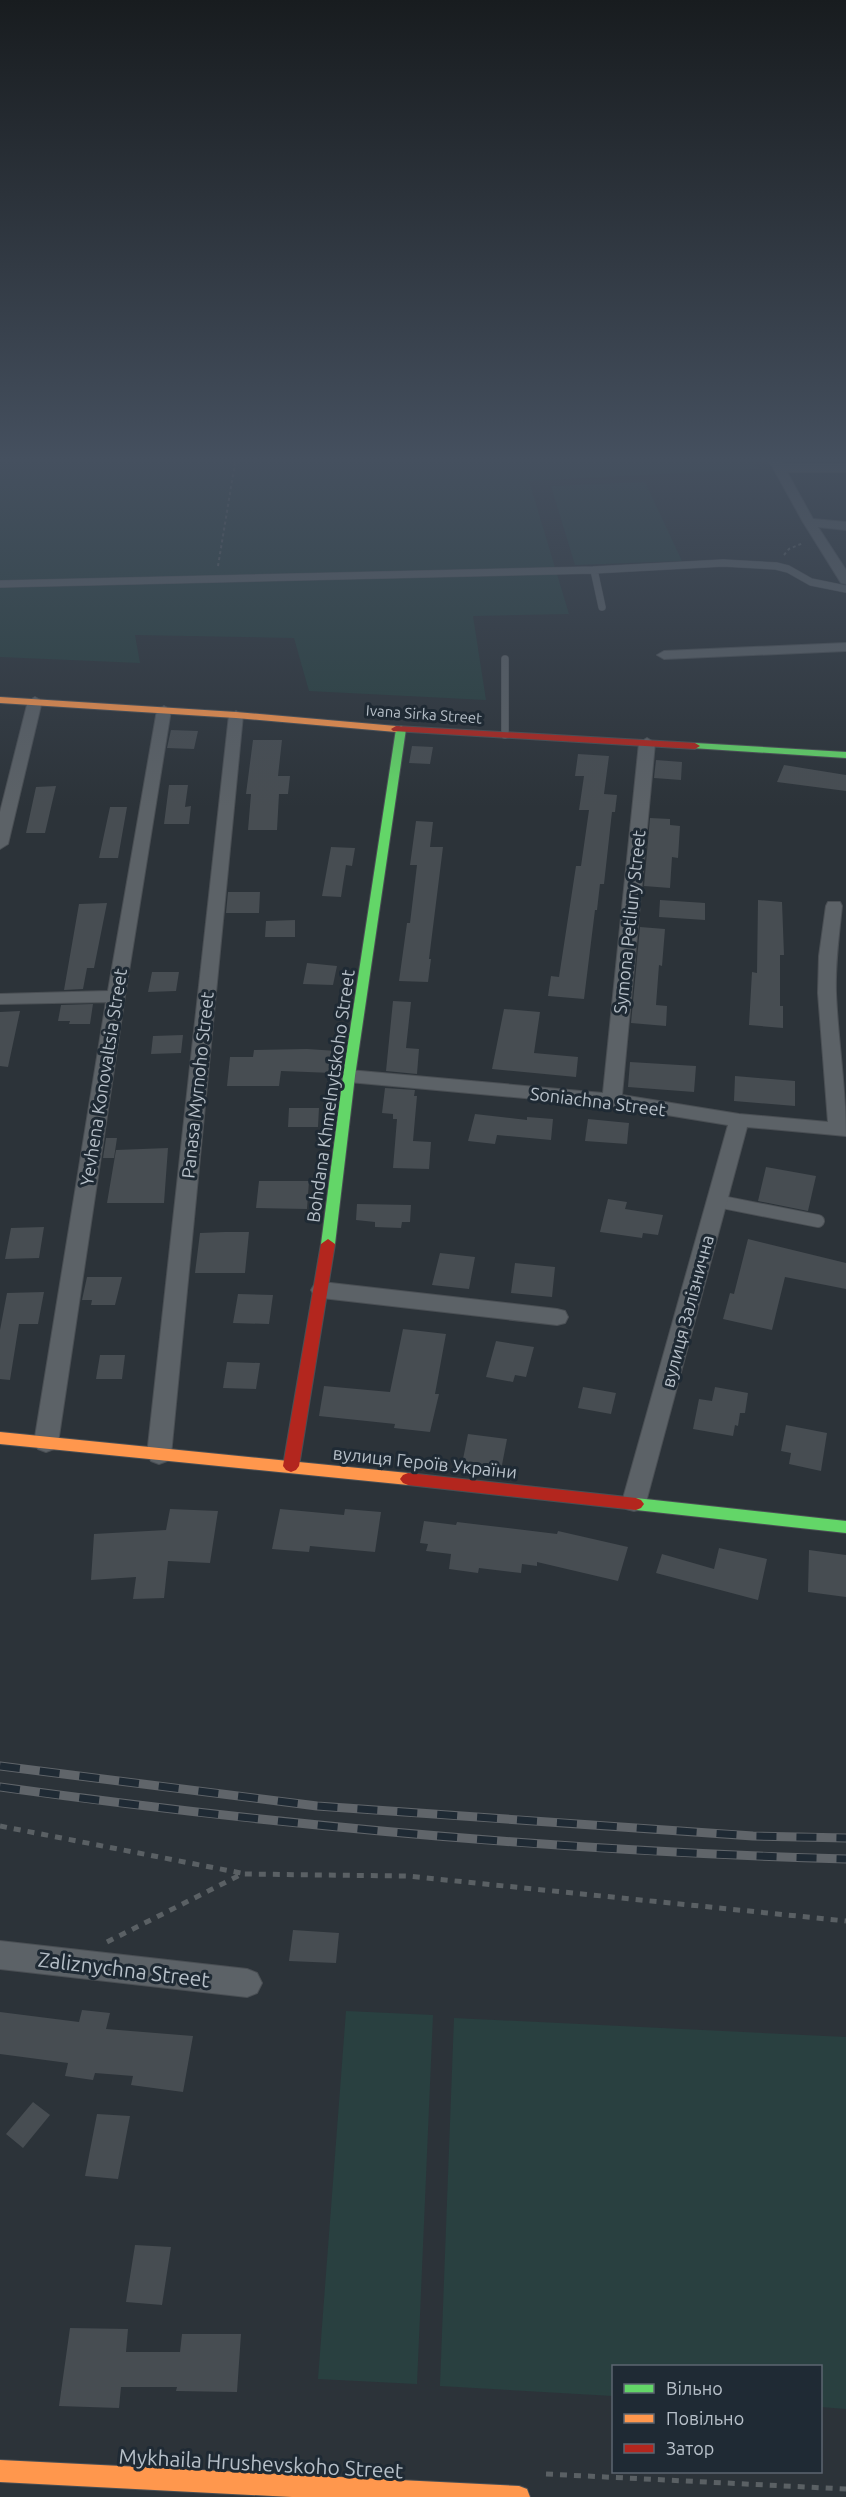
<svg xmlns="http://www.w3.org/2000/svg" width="846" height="2497" viewBox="0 0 846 2497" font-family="Ubuntu,sans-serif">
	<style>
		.green { fill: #294040 }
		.building { fill: #474d52 }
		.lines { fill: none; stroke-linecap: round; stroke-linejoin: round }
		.lane-far2-casing { stroke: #4a4f54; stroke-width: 8 }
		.lane-far1-casing { stroke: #4a4f54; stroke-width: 11 }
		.lane-casing { stroke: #4a4f54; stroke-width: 14 }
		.street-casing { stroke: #4a4f54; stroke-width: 2 }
		.fast-casing { stroke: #4a4f54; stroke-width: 2 }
		.slow-casing { stroke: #4a4f54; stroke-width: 2 }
		.jam-casing { stroke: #4a4f54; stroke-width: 2 }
		.path-far1 { stroke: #5a6064; stroke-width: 2; stroke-dasharray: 3 3; stroke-linecap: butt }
		.path { stroke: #5a6064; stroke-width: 5; stroke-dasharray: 7 7; stroke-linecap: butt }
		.lane-far2 { stroke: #5c6267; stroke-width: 7 }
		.lane-far1 { stroke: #5c6267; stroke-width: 9 }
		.lane { stroke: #5c6267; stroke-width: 12 }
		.street { fill: #5c6267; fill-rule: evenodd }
		.fast { fill: #63d668; fill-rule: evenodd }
		.slow { fill: #ff974d; fill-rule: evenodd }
		.jam { fill: #b3261e; fill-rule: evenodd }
		.rail-casing { stroke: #60656a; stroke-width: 9 }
		.rail { stroke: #1f2a34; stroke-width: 7; stroke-dasharray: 20; stroke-linecap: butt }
		.labels { text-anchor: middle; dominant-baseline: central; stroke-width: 6; stroke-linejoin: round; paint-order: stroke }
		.far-street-label { font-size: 15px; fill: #b7c0c9; stroke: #1f2a34 }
		.street-label { font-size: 18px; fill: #b7c0c9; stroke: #1f2a34 }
		.near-street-label { font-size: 21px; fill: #b7c0c9; stroke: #1f2a34 }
	</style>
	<rect width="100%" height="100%" fill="#2c3339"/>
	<path class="green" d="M0,457H749L758,469L529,481L569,614L473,616L486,700L309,691L294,638L135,635L140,663L0,657Z
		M645,482L682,561L575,565L551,486Z
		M346,2011L433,2015L417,2384L318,2379Z
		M454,2018L846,2037V2409L821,2407L820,2366H614L613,2396L440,2386Z"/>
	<path class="building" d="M171,730L198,731L194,749L167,748Z
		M253,740H282L278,776H290L288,794H279L277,830H248L251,794H246Z
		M412,746L433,747L430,764L409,763Z
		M578,754L609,756L604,794L617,795L615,812H612L604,884H600L597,910H595L584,999L548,996L551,976L559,977L576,866H581L589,810H579L584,776H575Z
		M656,760L682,762L681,780L654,778Z
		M784,765L846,775V791L777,782Z
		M169,785H188L185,807L191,806L189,824H164Z
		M56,786L45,833H26L36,787Z
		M110,807H127L118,858H99Z
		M650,818L670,819V825L680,826L678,858L672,857L670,888L644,886Z
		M416,821L433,822L430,847H443L429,959H431L428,982L399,981L407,923H410L417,865H410Z
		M331,847L355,848L352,866L346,865L341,897L322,896Z
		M228,892H260L259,913H226Z
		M660,900L705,903V920L659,917Z
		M758,900L782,902L784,955H780V1006H783V1028L749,1025L752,972L757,973Z
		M107,903L94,968H87L83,989L64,990L79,904Z
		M295,920V937H265L266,921Z
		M640,927L665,929L662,966L659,965L656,1005L667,1006L666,1026L631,1023Z
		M307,963L337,966L333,985L303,984Z
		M152,972H179L176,991L148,992Z
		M393,1001L411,1002L406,1048L419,1049L417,1074L386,1071Z
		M93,1004L90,1024H69L70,1021H58L61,1005Z
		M504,1009L540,1012L534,1053L578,1057L576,1077L492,1069Z
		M20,1011L8,1067L0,1066V1012Z
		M183,1035L181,1053L151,1054L153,1036Z
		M307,1049L337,1051L333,1073L281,1071L279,1086H227L230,1057H253L254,1050Z
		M630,1062L696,1066L694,1092L628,1087Z
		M735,1076L795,1081V1106L734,1101Z
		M385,1088L415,1090L414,1096H417L413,1141L431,1142L429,1169L393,1168L397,1119H393V1114L382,1113Z
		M289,1108H319L318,1127H288Z
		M475,1114L527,1120V1117L553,1119L551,1140L497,1135L495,1144L468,1141Z
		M588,1119L629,1123L627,1144L585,1141Z
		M106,1138H117L114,1158H103Z
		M168,1148L164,1203H107L116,1150Z
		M766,1167L816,1176L808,1211L758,1201Z
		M259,1181H309L307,1209L256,1208Z
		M608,1199L627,1202L625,1209L663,1215L658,1235L643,1233L642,1238L600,1232Z
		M357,1204L411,1205L410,1222H402L401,1228L375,1227V1222L356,1220Z
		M44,1227L39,1258L5,1259L11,1228Z
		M225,1232H249L245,1273H195L200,1233Z
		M748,1239L846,1263V1289L785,1277L772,1330L723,1319L730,1293L734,1294Z
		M440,1253L475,1257L469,1289L432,1285Z
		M515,1263L555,1267L552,1297L511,1293Z
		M87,1277H122L115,1305H91L92,1300H82Z
		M44,1292L38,1324H19L10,1380L0,1379V1330L7,1293Z
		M238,1294L273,1295L269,1324L233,1323Z
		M403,1329L446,1334L435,1394H439L430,1432L394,1428L395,1424L319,1416L324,1386L390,1392Z
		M496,1341L534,1347L526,1377L515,1375L513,1382L486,1377Z
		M100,1355H125L122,1379H96Z
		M227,1362L260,1363L256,1389L223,1388Z
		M583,1387L616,1393L611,1414L578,1408Z
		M715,1387L748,1393L745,1413H740L738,1426L735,1425L733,1436L693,1429L699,1399L712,1401Z
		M786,1425L827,1433L821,1471L789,1464L791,1453L781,1451Z
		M468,1434L507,1439L501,1470L462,1464Z
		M170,1509L218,1511L210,1563L168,1561L164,1598L133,1599L136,1577L91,1580L94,1534L166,1530Z
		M280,1509L344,1515L345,1509L381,1512L375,1552L310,1546L309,1552L272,1549Z
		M424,1521L456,1525L457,1522L557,1534L558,1531L628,1547L618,1581L537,1562V1566L522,1564L521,1573L479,1568L478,1573L449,1569L451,1554L426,1551L428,1544L420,1543Z
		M719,1548L767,1559L758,1600L656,1573L662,1554L714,1569Z
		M809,1550L846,1555V1597L808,1592Z
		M293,1930L339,1933L336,1963L289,1961Z
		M82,2010L110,2013L106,2029L193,2036L183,2092L131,2085L133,2076L95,2073L93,2080L65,2076L68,2063L0,2054V2012L79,2022Z
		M33,2102L50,2115L23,2148L6,2134Z
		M97,2114L130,2116L118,2179L85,2176Z
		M135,2245L171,2247L162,2305L126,2302Z
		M70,2328L128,2329L126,2352H180L182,2334H241L237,2392L176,2391L177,2387H121L119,2408L59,2406Z"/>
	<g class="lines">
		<g class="lane-far2-casing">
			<path id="lane-far2" d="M594,570L602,607
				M0,584L594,570L723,563L776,566L788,569L811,582L846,589
				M505,659V735"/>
		</g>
		<g class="lane-far1-casing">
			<path id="lane-far1" d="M717,1201L723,1202"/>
		</g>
		<g class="lane-casing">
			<path id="lane" d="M717,1201L818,1221"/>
		</g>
		<g class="street-casing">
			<path id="street" d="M767,457H779L783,464H846V472H787L813,519L846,522V530L818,527L846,570V584L841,583L803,522Z
				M846,643V651L664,659L657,655L664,651Z
				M35,697L42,701L8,844L0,849V812L28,701Z
				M164,706L171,710L125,996L58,1443L54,1449L46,1452L38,1449L34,1443L106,1002L0,1004V994L108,991L157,710Z
				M236,711L243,715L171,1455L167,1461L159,1464L151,1461L147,1455L229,715Z
				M647,738L655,743L622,1095L739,1114L828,1122L818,993L819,956L826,906L828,902H840L842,906C839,935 835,964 836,993C838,1041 846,1088 846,1136L747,1127L646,1502L642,1509L634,1511L626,1509L622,1502L728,1125L612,1106L349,1082L342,1080L340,1076L342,1072L349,1070L603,1093L639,743Z
				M322,1282L557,1309L565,1311L568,1317L565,1323L557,1325L322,1298L314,1295L311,1290L314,1285Z
				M0,1941L247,1969L257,1973L262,1983L257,1993L247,1997L0,1969Z"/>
		</g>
		<g class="fast-casing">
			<path id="fast" d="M401,726L406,729L355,1076L335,1244L328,1249L321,1244L343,1076L396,729Z
				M695,743L846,752V758L692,748L690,746Z
				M636,1498L846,1521V1533L636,1510L631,1508L628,1504L631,1500Z"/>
		</g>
		<g class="slow-casing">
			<path id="slow" d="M0,697L236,712L396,726L401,729L396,732L236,718L0,703Z
				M0,1432L408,1473L413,1475L416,1479L413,1483L408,1485L0,1444Z
				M0,2460L519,2486L527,2489L530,2497H292L0,2482Z"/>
		</g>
		<g class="jam-casing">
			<path id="jam" d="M396,726L695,743L700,746L695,749L393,731L391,729Z
				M328,1239L335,1244L299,1466L296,1470L291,1472L286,1470L283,1466L321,1244Z
				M408,1473L636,1498L641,1500L644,1504L641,1508L636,1510L408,1485L403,1483L400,1479L403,1475Z"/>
		</g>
		<path class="path-far1" d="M784,555L789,549L803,543
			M218,566L236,457"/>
		<path class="path" d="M0,1826L241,1873
			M107,1942L242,1874L407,1876L846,1921
			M546,2474L846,2489"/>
		<use href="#lane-far2" class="lane-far2"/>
		<use href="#lane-far1" class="lane-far1"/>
		<use href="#lane" class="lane"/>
		<use href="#street" class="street"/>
		<use href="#fast" class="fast"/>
		<use href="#slow" class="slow"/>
		<use href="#jam" class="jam"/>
		<g class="rail-casing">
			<path id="rail" d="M0,1766L317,1806L753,1836L846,1838
				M0,1787C280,1826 563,1851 846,1859"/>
		</g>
		<use href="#rail" class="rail"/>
	</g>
	<linearGradient id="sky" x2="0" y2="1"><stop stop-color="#181c1f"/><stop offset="0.57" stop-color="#45505f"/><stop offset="1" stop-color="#45505f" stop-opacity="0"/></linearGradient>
	<rect width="846" height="807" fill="url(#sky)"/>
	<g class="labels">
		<g class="far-street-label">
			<text transform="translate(424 714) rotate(4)">Ivana Sirka Street</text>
		</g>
		<g class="street-label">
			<text transform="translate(629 922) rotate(-84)">Symona Petliury Street</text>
			<text transform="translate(103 1077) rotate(-81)">Yevhena Konovaltsia Street</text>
			<text transform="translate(197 1085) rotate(-84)">Panasa Myrnoho Street</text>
			<text transform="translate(330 1096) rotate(-82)">Bohdana Khmelnytskoho Street</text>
			<text transform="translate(598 1101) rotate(7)">Soniachna Street</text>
			<text transform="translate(687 1311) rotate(-75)">вулиця Залізнична</text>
			<text transform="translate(425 1462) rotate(6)">вулиця Героїв України</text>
		</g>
		<g class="near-street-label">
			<text transform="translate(124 1969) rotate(7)">Zaliznychna Street</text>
			<text transform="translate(261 2463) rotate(3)">Mykhaila Hrushevskoho Street</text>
		</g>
	</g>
	<rect x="612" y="2365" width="210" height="108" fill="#1f2a34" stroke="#5c6670" stroke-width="1.5"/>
	<rect x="624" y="2384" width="30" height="9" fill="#63d668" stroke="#5c6670" stroke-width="1.5"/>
	<text x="666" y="2395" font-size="18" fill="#b7c0c9">Вільно</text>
	<rect x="624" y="2414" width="30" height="9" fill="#ff974d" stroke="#5c6670" stroke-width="1.5"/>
	<text x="666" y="2425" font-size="18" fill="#b7c0c9">Повільно</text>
	<rect x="624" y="2444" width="30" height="9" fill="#b3261e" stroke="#5c6670" stroke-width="1.5"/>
	<text x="666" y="2455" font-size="18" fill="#b7c0c9">Затор</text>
</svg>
